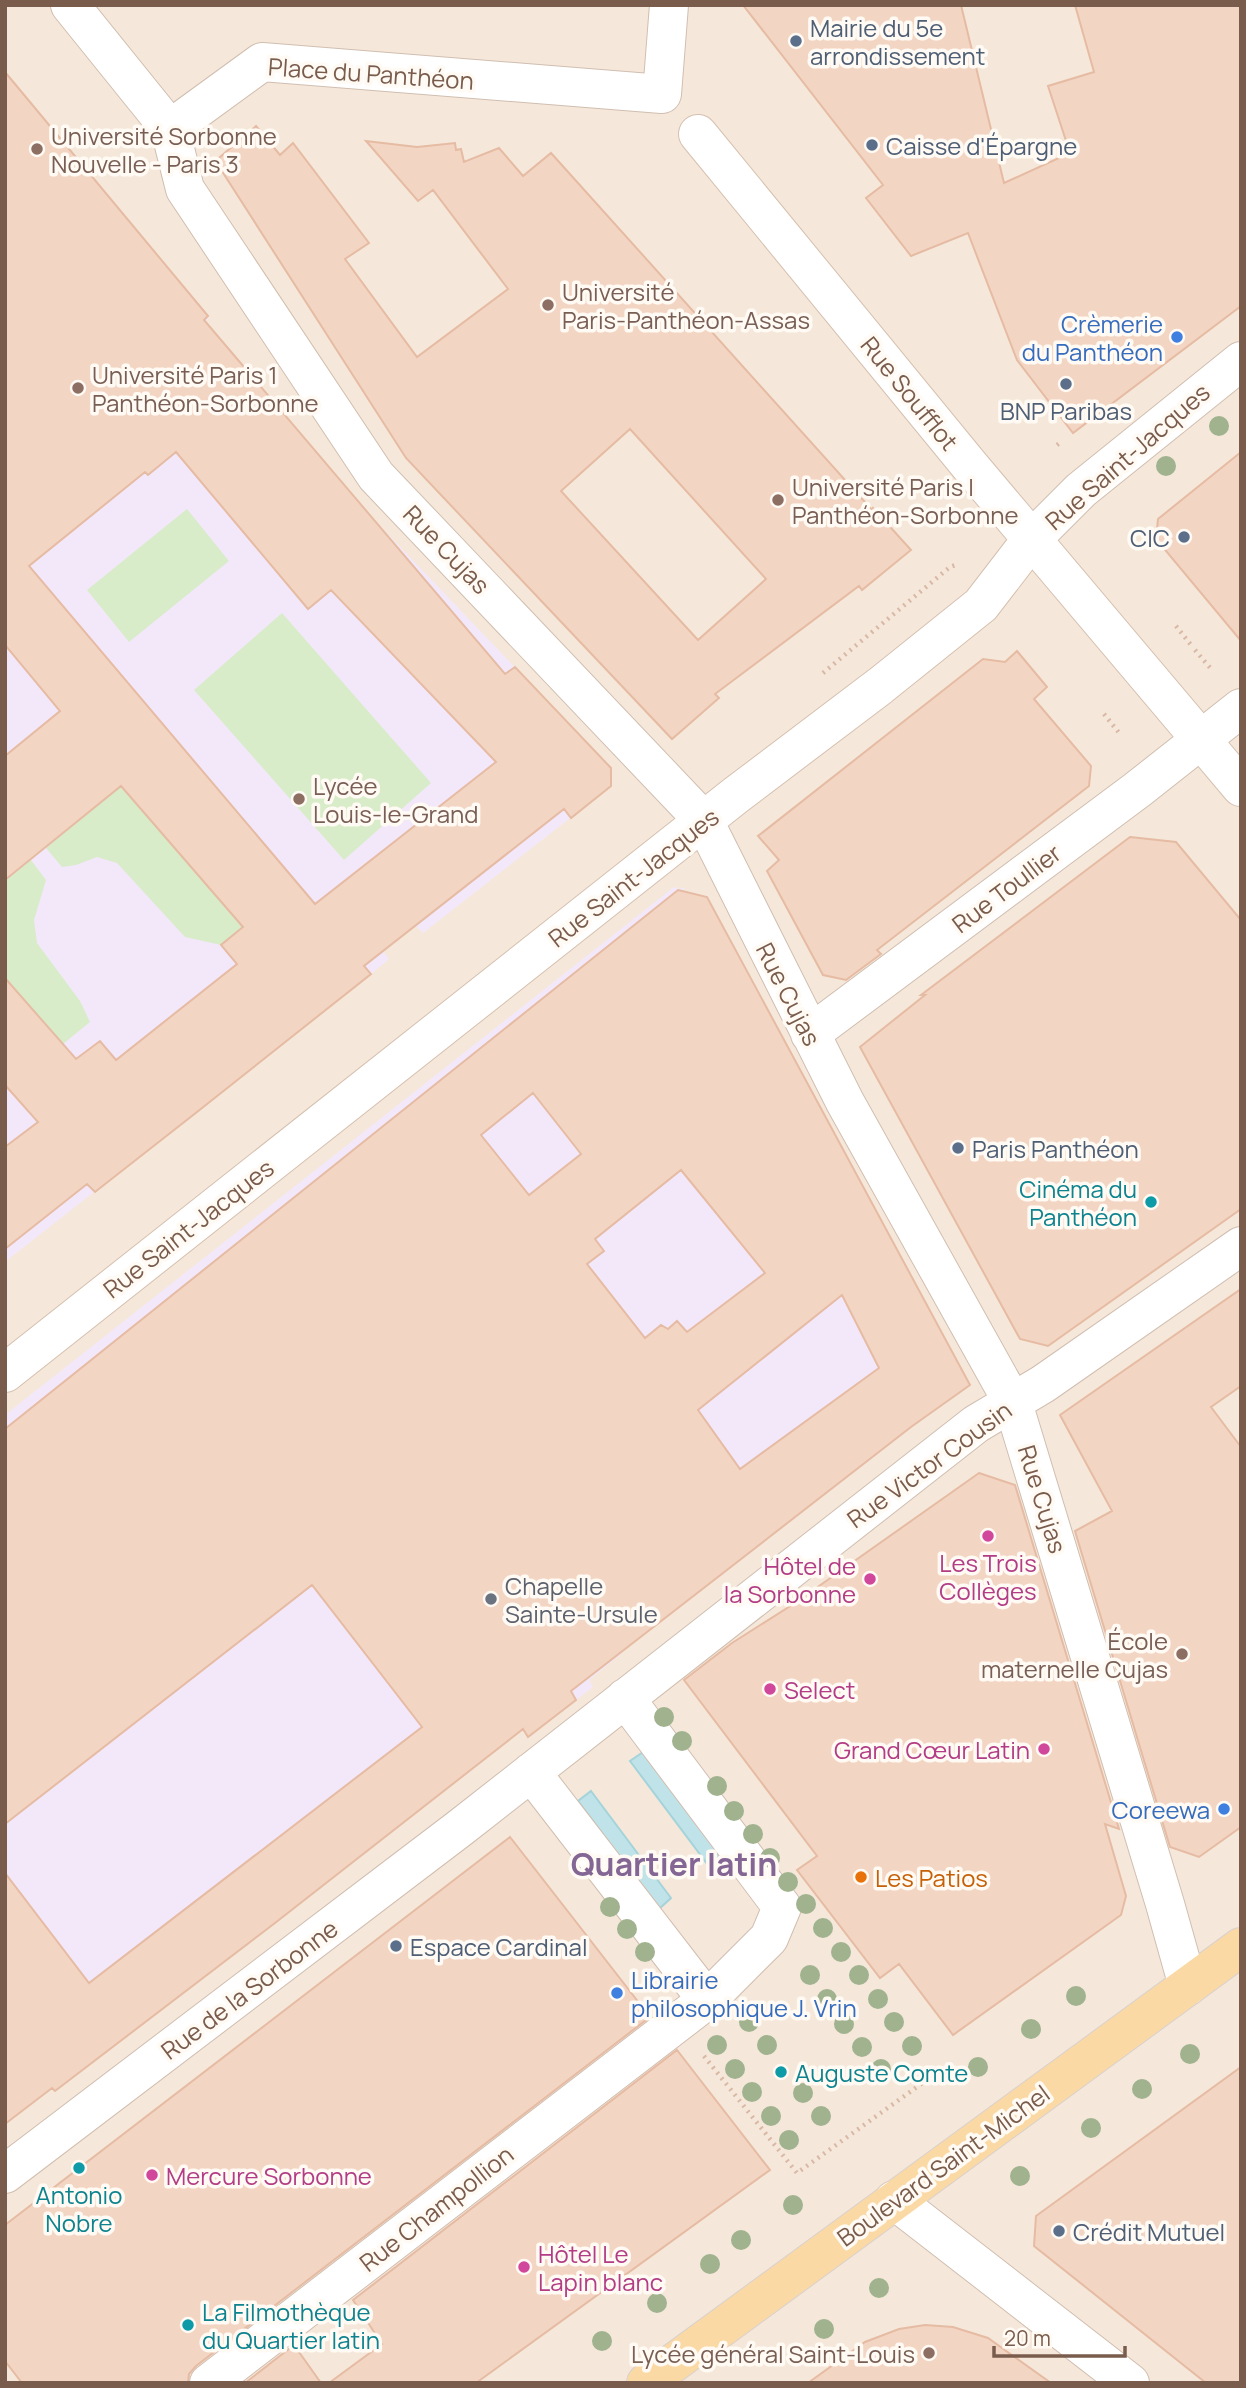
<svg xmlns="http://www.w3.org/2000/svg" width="1246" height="2388" viewBox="0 0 1246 2388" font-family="Manrope,sans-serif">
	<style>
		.residential { fill: #f5e8da }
		.education { fill: #f3e8fa }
		.green { fill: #d8ecc9 }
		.water { fill: #bfe3e8; stroke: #a5d3da; stroke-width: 2 }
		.building { fill: #f3d5c3; stroke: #e6bba3; stroke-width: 2; fill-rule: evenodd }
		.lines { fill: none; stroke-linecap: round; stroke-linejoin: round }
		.street-casing { stroke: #d1beb0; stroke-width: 40 }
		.secondary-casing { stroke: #d6c0b0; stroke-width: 40 }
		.primary-casing { stroke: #dad1cd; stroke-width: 40 }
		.path { stroke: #d9b8a5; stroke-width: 4.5; stroke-dasharray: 2 5; stroke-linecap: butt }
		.street { stroke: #fff; stroke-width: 38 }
		.secondary { stroke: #fff; stroke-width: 38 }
		.primary { stroke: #fbd9a5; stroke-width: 38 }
		.tree { fill: #a0b28e }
		.service-dot { fill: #5c6f8a; stroke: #fffaf3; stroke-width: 2.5 }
		.education-dot { fill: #8d6e63; stroke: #fffaf3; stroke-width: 2.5 }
		.shop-dot { fill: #3f7fe0; stroke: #fffaf3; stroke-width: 2.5 }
		.culture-dot { fill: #0f9aa8; stroke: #fffaf3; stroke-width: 2.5 }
		.hotel-dot { fill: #d1479c; stroke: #fffaf3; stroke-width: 2.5 }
		.worship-dot { fill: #6b7280; stroke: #fffaf3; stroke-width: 2.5 }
		.food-dot { fill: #e8710a; stroke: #fffaf3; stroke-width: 2.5 }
		.labels { text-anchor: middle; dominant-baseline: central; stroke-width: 7; stroke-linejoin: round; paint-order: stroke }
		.service-label { font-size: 24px; fill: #4e5e75; stroke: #fffaf3; text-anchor: start }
		.street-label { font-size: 24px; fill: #7a5c4d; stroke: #fffaf3 }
		.education-label { font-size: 24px; fill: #785e54; stroke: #fffaf3; text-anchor: start }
		.shop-label { font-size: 24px; fill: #366cbe; stroke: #fffaf3; text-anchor: end }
		.culture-label { font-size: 24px; fill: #0d838f; stroke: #fffaf3; text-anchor: start }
		.hotel-label { font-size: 24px; fill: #b23c85; stroke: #fffaf3; text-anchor: start }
		.worship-label { font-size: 24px; fill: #5b616d; stroke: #fffaf3; text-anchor: start }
		.food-label { font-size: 24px; fill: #c56008; stroke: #fffaf3; text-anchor: start }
		.district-label { font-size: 32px; font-weight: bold; fill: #846695; stroke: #fffaf3 }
	</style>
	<rect width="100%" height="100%" fill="#fdf6ec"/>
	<path class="residential" d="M5,5H1241V2383H5Z"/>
	<path class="education" d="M5,72L209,318L205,322L362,507L611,768V786L423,933L416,926L383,951L389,959L371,974L5,1262Z
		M674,887L680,889L683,887L685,892L707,897L970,1385L911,1428L649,1631L648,1628L617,1647L622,1653L589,1680L593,1687L528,1737L523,1730L499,1747L345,1869L55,2091L52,2088L5,2124V1415Z"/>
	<path class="green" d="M187,509L229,561L129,642L87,590Z
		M282,613L431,783L344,860L194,690Z
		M121,786L243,927L221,945L185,937L117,863L97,857L76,865L62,867L46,848Z
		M31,860L46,880L34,920L37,943L80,1001L90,1022L63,1044L5,978V881Z"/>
	<path class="water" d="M643,1752L724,1859L711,1869L630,1761Z
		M591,1791L671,1898L659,1909L578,1801Z"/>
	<path class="building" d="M743,5H961L1004,183L1070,153L1048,86L1094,72L1075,5H1241V306L1073,433L1017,360L968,233L911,256L866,198L883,185Z
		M5,72L208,316L204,320L505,674L515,667L611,768V786L571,818L564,809L364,966L371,974L197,1112L95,1192L87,1184L5,1249V1147L38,1122L5,1085V978L76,1059L100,1041L116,1060L237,964L221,945L243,927L121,786L5,880V756L60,711L5,645ZM176,452L308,609L331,590L496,762L315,904L29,566L145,472L148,475Z
		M256,126L280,155L293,143L369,243L345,259L417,357L508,289L433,190L418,201L366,141L417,147L455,143L456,150L461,149L464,162L499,148L523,176L551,153L872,510L873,508L911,550L862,590L859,586L715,694L719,698L672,739L406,458L218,165L222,162L219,158ZM630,429L766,579L698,640L561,491Z
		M1241,452V641L1156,539L1158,519Z
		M1017,651L1047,687L1034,699L1091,766L1089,786L877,950L881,954L846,980L823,975L767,871L779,860L758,836L983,659L1005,662Z
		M1130,837L1176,842L1241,920V1209L1048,1346L1020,1339L860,1047L925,995H921Z
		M678,890L707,897L970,1385L911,1427L571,1691L576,1700L528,1737L523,1729L275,1923L55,2091L52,2088L5,2124V1873L89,1983L422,1727L312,1585L5,1824V1429ZM533,1093L581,1154L529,1195L481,1135ZM681,1170L765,1273L687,1332L677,1321L668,1329L661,1325L645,1338L587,1264L604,1251L595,1239ZM842,1295L879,1368L740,1469L698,1410Z
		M1241,1289V1386L1211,1407L1241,1447V1827L1199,1857L1170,1847L1075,1531L1112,1511L1060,1415Z
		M979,1473L1015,1485L1119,1829L1105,1824L1126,1896L1121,1915L953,2035L899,1964L880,1978L797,1870L817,1856L684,1680L732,1643L795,1603Z
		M510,1837L650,2017L196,2366L189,2374L188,2383H22L5,2361V2225Z
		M677,2050L770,2170L476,2383H329L382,2344L353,2300Z
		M1241,2067V2383H1206L1034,2246L1036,2216Z
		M925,2325L953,2327L988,2338L1051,2383H808L865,2342L899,2329Z
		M294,2345L321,2383H245Z"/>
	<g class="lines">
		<g class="street-casing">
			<path id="street" d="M70,5L170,129L262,62L662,94
				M662,94L669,5
				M170,129L185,189L376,476L704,821L845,1102L1013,1403L1165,1904L1188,1986
				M1031,540L1081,490L1241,361
				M810,1034L1137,790L1241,708
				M531,1772L707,2000
				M5,2174L460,1828L976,1424L1043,1384L1241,1246
				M894,2200L1130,2383
				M209,2383L707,2000L769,1938L782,1907L625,1698"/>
		</g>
		<g class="secondary-casing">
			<path id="secondary" d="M698,134L970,466L1241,787
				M5,1373L736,795L880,686L981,605L1031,540"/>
		</g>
		<g class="primary-casing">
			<path id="primary" d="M646,2383L1241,1947"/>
		</g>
		<path class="path" d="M1057,445L1061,442
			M1176,626L1191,645
			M1195,650L1212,670
			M823,673L950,567L958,564
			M1104,714L1120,734
			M704,2056L797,2173L942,2069"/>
		<use href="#street" class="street"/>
		<use href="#secondary" class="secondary"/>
		<use href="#primary" class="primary"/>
	</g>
	<g class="tree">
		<circle cx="1219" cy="426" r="10"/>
		<circle cx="1166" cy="466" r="10"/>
		<circle cx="664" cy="1717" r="10"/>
		<circle cx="682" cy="1741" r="10"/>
		<circle cx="717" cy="1786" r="10"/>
		<circle cx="734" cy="1811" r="10"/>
		<circle cx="753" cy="1834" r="10"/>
		<circle cx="770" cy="1858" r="10"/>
		<circle cx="788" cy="1882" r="10"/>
		<circle cx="806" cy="1904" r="10"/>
		<circle cx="610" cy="1907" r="10"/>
		<circle cx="823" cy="1928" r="10"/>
		<circle cx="627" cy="1929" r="10"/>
		<circle cx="645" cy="1952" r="10"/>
		<circle cx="841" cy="1952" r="10"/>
		<circle cx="810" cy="1975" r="10"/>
		<circle cx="859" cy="1975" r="10"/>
		<circle cx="1076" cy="1996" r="10"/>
		<circle cx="827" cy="1999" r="10"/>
		<circle cx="878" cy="1999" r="10"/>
		<circle cx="749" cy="2022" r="10"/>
		<circle cx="894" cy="2022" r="10"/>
		<circle cx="844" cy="2024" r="10"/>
		<circle cx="1031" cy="2029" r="10"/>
		<circle cx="717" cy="2045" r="10"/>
		<circle cx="767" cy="2045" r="10"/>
		<circle cx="912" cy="2046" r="10"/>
		<circle cx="862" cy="2047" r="10"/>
		<circle cx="1190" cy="2054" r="10"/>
		<circle cx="978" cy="2067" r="10"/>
		<circle cx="735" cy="2069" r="10"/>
		<circle cx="881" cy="2069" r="10"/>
		<circle cx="1142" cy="2089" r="10"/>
		<circle cx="752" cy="2092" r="10"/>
		<circle cx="803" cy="2093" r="10"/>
		<circle cx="771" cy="2116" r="10"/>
		<circle cx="821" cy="2116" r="10"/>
		<circle cx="1091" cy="2128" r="10"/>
		<circle cx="789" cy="2140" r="10"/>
		<circle cx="1020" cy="2176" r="10"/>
		<circle cx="793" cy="2205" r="10"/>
		<circle cx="741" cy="2240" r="10"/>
		<circle cx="710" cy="2264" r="10"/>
		<circle cx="879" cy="2288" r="10"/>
		<circle cx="657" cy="2303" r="10"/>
		<circle cx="824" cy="2329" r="10"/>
		<circle cx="602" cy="2341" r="10"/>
	</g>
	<g class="service-dot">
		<circle cx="796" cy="41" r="7"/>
		<circle cx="872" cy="145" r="7"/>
		<circle cx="1066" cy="384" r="7"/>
		<circle cx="1184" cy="537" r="7"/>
		<circle cx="958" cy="1148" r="7"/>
		<circle cx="396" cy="1946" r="7"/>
		<circle cx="1059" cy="2231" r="7"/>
	</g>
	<g class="education-dot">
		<circle cx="37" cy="149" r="7"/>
		<circle cx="548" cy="305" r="7"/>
		<circle cx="78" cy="388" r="7"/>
		<circle cx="778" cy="500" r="7"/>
		<circle cx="299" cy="799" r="7"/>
		<circle cx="1182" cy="1654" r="7"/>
		<circle cx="929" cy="2353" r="7"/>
	</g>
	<g class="shop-dot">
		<circle cx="1177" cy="337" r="7"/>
		<circle cx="1224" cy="1809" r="7"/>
		<circle cx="617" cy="1993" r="7"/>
	</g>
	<g class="culture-dot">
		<circle cx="1151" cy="1202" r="7"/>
		<circle cx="781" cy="2072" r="7"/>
		<circle cx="79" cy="2168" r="7"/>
		<circle cx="188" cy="2325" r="7"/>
	</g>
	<g class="hotel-dot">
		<circle cx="988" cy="1536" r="7"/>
		<circle cx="870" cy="1579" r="7"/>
		<circle cx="770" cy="1689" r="7"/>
		<circle cx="1044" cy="1749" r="7"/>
		<circle cx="152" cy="2175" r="7"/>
		<circle cx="524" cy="2267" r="7"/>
	</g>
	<circle class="worship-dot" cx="491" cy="1599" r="7"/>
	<circle class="food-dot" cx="861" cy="1877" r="7"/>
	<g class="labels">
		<g class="service-label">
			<text x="810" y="27">Mairie du 5e<tspan x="810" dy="28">arrondissement</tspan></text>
			<text x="886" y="145">Caisse d'Épargne</text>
			<text x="1066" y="410" text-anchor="middle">BNP Paribas</text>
			<text x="1170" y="537" text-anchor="end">CIC</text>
			<text x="972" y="1148">Paris Panthéon</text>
			<text x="410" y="1946">Espace Cardinal</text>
			<text x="1073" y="2231">Crédit Mutuel</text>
		</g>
		<g class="street-label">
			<text transform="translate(371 73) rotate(4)">Place du Panthéon</text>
			<text transform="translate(910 393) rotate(51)">Rue Soufflot</text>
			<text transform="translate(1127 456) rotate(-41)">Rue Saint-Jacques</text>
			<text transform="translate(447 549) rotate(46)">Rue Cujas</text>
			<text transform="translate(633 877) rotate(-38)">Rue Saint-Jacques</text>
			<text transform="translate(1006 888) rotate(-37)">Rue Toullier</text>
			<text transform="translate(789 994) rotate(63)">Rue Cujas</text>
			<text transform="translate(188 1228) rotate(-38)">Rue Saint-Jacques</text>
			<text transform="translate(929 1464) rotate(-36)">Rue Victor Cousin</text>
			<text transform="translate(1043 1499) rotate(73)">Rue Cujas</text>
			<text transform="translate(249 1989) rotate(-37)">Rue de la Sorbonne</text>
			<text transform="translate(943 2165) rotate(-36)">Boulevard Saint-Michel</text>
			<text transform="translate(436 2208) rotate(-38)">Rue Champollion</text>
		</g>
		<g class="education-label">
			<text x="51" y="135">Université Sorbonne<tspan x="51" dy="28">Nouvelle - Paris 3</tspan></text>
			<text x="562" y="291">Université<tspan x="562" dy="28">Paris-Panthéon-Assas</tspan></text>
			<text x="92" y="374">Université Paris 1<tspan x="92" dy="28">Panthéon-Sorbonne</tspan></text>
			<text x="792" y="486">Université Paris I<tspan x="792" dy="28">Panthéon-Sorbonne</tspan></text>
			<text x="313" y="785">Lycée<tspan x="313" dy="28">Louis-le-Grand</tspan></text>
			<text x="1168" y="1640" text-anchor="end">École<tspan x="1168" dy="28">maternelle Cujas</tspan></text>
			<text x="915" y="2353" text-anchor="end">Lycée général Saint-Louis</text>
		</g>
		<g class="shop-label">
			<text x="1163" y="323">Crèmerie<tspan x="1163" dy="28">du Panthéon</tspan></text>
			<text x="1210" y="1809">Coreewa</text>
			<text x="631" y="1979" text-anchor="start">Librairie<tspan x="631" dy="28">philosophique J. Vrin</tspan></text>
		</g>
		<g class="culture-label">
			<text x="1137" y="1188" text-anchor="end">Cinéma du<tspan x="1137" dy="28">Panthéon</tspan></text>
			<text x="795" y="2072">Auguste Comte</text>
			<text x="79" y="2194" text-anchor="middle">Antonio<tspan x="79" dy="28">Nobre</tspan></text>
			<text x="202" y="2311">La Filmothèque<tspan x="202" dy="28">du Quartier latin</tspan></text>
		</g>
		<g class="hotel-label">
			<text x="988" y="1562" text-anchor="middle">Les Trois<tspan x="988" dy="28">Collèges</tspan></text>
			<text x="856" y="1565" text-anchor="end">Hôtel de<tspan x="856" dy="28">la Sorbonne</tspan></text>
			<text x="784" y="1689">Select</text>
			<text x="1030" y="1749" text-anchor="end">Grand Cœur Latin</text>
			<text x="166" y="2175">Mercure Sorbonne</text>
			<text x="538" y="2253">Hôtel Le<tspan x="538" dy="28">Lapin blanc</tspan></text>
		</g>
		<g class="worship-label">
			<text x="505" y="1585">Chapelle<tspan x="505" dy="28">Sainte-Ursule</tspan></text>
		</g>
		<g class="food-label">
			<text x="875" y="1877">Les Patios</text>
		</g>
		<g class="district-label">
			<text x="674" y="1864">Quartier latin</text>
		</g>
	</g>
	<rect width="1246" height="2388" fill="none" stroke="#7a5c4d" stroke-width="14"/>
	<path d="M994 2346v10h131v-10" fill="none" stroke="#7a5c4d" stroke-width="3.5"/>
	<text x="1004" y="2346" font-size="21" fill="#7a5c4d" stroke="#fffaf3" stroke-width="5" paint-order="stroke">20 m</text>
</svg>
